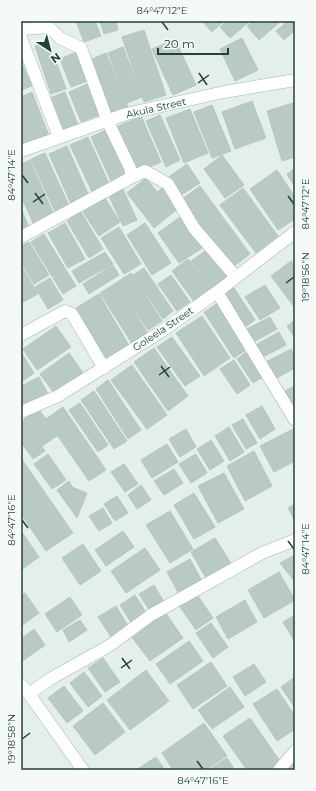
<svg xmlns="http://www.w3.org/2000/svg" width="316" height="791" viewBox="0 0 316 791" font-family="Montserrat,sans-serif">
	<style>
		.building { fill: #b9c9c3; stroke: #b6c8c1 }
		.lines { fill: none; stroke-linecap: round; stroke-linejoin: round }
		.minor-casing { stroke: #a6b7b1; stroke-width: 13 }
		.minor { stroke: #fff; stroke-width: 12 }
		.ticks { fill: none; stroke: #224139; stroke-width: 1.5 }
		.labels { text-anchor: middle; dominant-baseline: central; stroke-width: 3; stroke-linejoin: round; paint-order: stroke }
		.street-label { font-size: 10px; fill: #224139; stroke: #f5faf8 }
		.neatline { fill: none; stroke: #224139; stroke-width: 1.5 }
		.ticks-label { font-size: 10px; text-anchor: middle; fill: #224139 }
	</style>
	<rect width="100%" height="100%" fill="#e4eeea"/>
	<path class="building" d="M76,21H95L101,36L84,42Z
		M100,21H116L118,30L104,34Z
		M202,21H224L212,32Z
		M227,21H250L230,38L220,27Z
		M253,21H281L259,40L247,26Z
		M288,21H295V30L284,40L276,31Z
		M144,30L166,95L144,102L122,37Z
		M242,38L258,70L235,81L220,49Z
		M175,39L196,85L173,95L152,49Z
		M49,42L66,89L51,94L35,46Z
		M123,47L142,97L127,103L108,53Z
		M79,51L90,80L71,87L60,59Z
		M106,53L128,107L112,114L90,60Z
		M21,61L32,86L21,90Z
		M90,83L102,114L81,122L69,92Z
		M32,92L49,136L25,146L21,136V97Z
		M65,92L78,125L63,131L50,98Z
		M252,101L266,138L235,149L222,112Z
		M293,103L295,111V157L282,161L267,111Z
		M212,105L231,151L212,158L194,112Z
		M190,109L208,153L184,163L166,118Z
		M160,115L180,160L166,167L146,121Z
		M141,116L161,162L134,174L114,128Z
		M108,129L128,174L111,181L91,137Z
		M88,137L110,186L93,194L70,145Z
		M67,146L89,196L71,204L49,154Z
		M45,153L70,208L56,214L31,159Z
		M222,155L244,185L225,198L204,169Z
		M30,160L54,215L34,225L21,196V164Z
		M187,164L200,183L178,197L166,179Z
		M295,168V187L287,174Z
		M277,170L295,197V219L278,230L250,189Z
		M146,178L157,192L164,187L180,207L154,228L127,193Z
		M121,185L137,220L123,226L107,192Z
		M200,186L250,254L229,270L178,202Z
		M243,188L278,236L256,253L220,205Z
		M105,198L120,222L99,236L83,212Z
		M21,209L29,227L21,231Z
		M81,212L103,249L89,258L67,221Z
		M180,217L202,248L179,263L158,233Z
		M65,223L85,259L68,268L48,233Z
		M145,223L171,263L152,275L127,235Z
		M119,227L141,264L124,274L101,238Z
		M44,234L76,286L63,294L31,242Z
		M29,242L49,275L34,284L21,262V246Z
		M208,249L230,278L213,291L191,261Z
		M105,252L113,264L79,283L72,271Z
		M188,259L212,291L195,303L172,271Z
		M291,261L295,266V308L271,276Z
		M21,265L38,294L23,302L21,299Z
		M113,265L119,275L89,294L83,284Z
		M144,268L173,311L163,319L133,275Z
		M131,273L162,321L148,330L116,283Z
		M171,275L190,302L177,311L158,284Z
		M50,278L63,300L48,309L35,287Z
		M116,283L149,335L133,345L100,293Z
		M265,285L280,308L260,320L245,297Z
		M234,288L255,320L244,328L222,296Z
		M99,294L131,349L109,363L76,308Z
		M218,303L247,349L234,358L204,312Z
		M202,316L230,358L204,376L176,333Z
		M270,317L277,329L250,344L243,331Z
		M295,320V338L287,326Z
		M56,326L71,347L37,370L23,349Z
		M279,332L286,345L259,359L252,347Z
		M172,337L200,376L185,386L157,347Z
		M154,348L188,396L168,411L134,362Z
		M291,349L295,357V368L273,380L264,363Z
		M21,352L34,373L21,382Z
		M246,352L263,377L253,383L237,359Z
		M69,353L83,373L54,393L40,374Z
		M234,360L250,385L237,394L220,369Z
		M132,365L167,415L147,429L111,380Z
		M39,377L49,396L23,409L21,405V386Z
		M108,380L141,430L128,439L96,389Z
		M295,386V414L283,392Z
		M94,391L127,441L114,449L81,400Z
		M80,403L108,445L98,452L69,410Z
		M262,406L275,429L260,439L246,415Z
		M63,407L106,470L89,481L46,419Z
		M39,409L57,436L42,446L24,419Z
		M243,419L257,443L246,449L232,425Z
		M24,420L45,451L33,459L21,442V422Z
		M229,427L244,452L230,461L215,436Z
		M295,428V461L274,472L260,446Z
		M186,429L196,447L180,457L169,439Z
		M211,440L224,461L210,470L197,449Z
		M167,444L178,462L152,478L141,460Z
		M254,451L272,486L245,501L227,466Z
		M48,454L66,480L52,489L34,464Z
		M196,454L207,473L191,483L179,464Z
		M21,458L73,533L46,551L21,514Z
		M124,464L138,484L125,492L111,472Z
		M174,469L183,483L164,495L154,481Z
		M224,473L244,509L218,523L198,486Z
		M69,481L72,487L87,493L77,518L57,490Z
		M141,485L151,500L137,509L128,495Z
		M194,493L215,527L194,539L174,505Z
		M117,496L128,513L115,521L104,504Z
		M295,504V521L288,508Z
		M103,508L112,523L99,531L89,516Z
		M170,511L193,549L170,563L146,525Z
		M21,531L39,557L21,570Z
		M123,531L134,547L106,566L95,550Z
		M215,538L232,565L207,580L191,552Z
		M83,544L101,571L80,585L62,558Z
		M145,548L160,570L126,593L111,571Z
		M295,555V582L280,563Z
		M190,559L202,581L179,594L167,572Z
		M279,572L295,600L264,618L248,590Z
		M154,585L164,602L150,611L139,594Z
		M25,593L39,613L21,626V596Z
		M196,593L213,618L196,630L178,604Z
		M135,595L147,614L132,624L120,605Z
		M70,597L82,615L57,632L45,614Z
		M245,600L257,622L228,639L216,617Z
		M116,606L130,629L113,640L98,617Z
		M165,612L183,638L150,661L131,636Z
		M295,615V642L283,622Z
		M80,620L87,630L69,642L63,630Z
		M211,623L228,647L213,658L196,633Z
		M34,629L45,645L21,662V639Z
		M189,641L203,661L170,684L156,664Z
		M103,658L120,682L105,692L88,668Z
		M211,662L227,686L193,709L177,685Z
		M254,664L266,682L245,696L233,677Z
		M146,670L169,701L130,730L107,700Z
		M84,672L102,696L88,707L70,683Z
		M295,677V708L281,687Z
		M64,686L83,711L67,723L48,698Z
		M230,687L244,707L212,729L198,710Z
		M277,689L295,716V729L277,741L253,704Z
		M103,703L125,732L95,755L73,726Z
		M250,718L282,764L273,770H247L223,736Z
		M204,723L227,756L206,770H173L162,753Z
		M156,757L165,770H136Z
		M227,758L235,770H209Z
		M295,763V770H285Z"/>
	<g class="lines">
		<g class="minor-casing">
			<path id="minor" d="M21,29L49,27L60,38L81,48L108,122L130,168L132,177L145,171L168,184L194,228L236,277
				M21,38L59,137
				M21,151L126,114L224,92L295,80
				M21,237L132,177
				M217,292L295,420
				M21,335L65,311L72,314L104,368
				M21,412L58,396L162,331L217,292L295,232
				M21,685L29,694L83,770
				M29,694L50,679L109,646L151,615L262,553L295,540
				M279,770L295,751"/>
		</g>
		<use href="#minor" class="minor"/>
	</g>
	<path class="ticks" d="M162,22L168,30M199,73L207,85M198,83L209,75M22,175L28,183M35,193L43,204M288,196L294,204M33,202L45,194M286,283L294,277M161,366L169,377M159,375L170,367M22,520L28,528M288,541L294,549M122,658L130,669M121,668L132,660M22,739L30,733M197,761L203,769"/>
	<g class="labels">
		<g class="street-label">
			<text transform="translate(156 108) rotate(-13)">Akula Street</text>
			<text transform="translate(163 329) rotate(-34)">Goleela Street</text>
		</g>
	</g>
	<rect width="316" height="791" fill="none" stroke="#f5faf8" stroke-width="44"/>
	<g transform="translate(50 50) rotate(144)" stroke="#f5faf8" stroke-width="3" paint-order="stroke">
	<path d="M0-3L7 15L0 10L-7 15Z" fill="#224139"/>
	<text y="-6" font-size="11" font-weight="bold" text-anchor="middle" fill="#224139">N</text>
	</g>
	<path d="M158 48v6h70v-6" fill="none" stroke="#224139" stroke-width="2"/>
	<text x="164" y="48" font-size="12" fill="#224139" stroke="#f5faf8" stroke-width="3" paint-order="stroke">20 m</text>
	<rect x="22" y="22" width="272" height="747" class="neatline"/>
	<g class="ticks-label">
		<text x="162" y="14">84°47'12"E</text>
		<text transform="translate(11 175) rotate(-90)" y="4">84°47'14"E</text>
		<text transform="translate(305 204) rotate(-90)" y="4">84°47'12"E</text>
		<text transform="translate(305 277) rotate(-90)" y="4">19°18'56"N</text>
		<text transform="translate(11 520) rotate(-90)" y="4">84°47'16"E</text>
		<text transform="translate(305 549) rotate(-90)" y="4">84°47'14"E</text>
		<text transform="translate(11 739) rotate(-90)" y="4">19°18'58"N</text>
		<text x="203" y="784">84°47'16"E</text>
	</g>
</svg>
